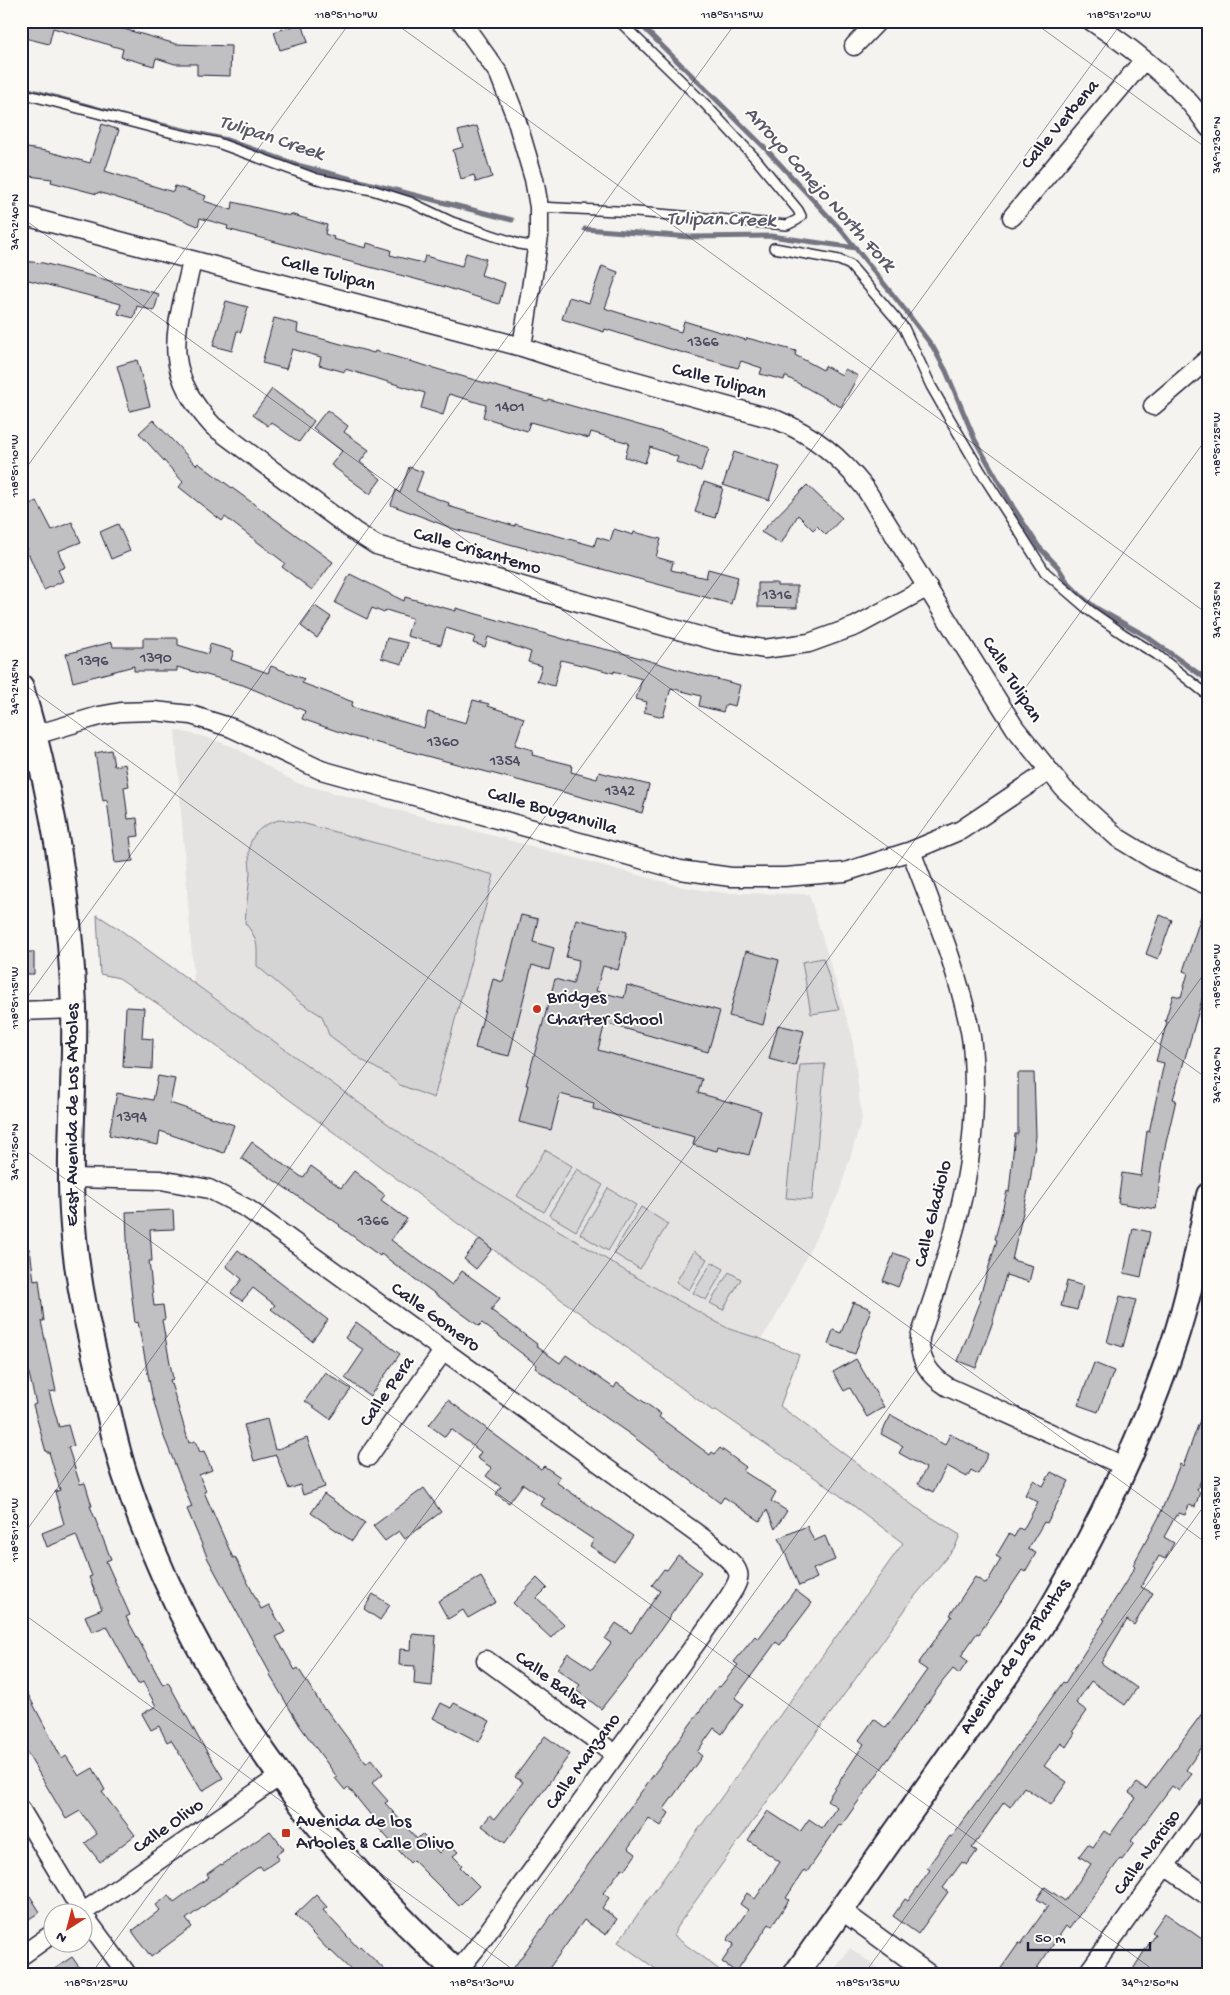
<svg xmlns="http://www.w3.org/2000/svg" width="1230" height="1995" viewBox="0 0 1230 1995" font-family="'Gochi Hand',sans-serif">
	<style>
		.built { fill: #e4e3e2 }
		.green { fill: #d5d4d5; stroke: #7c7b88 }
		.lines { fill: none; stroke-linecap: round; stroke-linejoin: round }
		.stream { stroke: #757582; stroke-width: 5 }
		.building { fill: #c0bfc2; stroke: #22223b }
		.lane-casing { stroke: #22223b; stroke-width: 12 }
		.street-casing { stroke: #22223b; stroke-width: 21 }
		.secondary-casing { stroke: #22223b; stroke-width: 28 }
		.lane { stroke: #fdfcf7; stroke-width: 9 }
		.street { stroke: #fdfcf7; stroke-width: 18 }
		.secondary { stroke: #fdfcf7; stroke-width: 24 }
		.ticks { fill: none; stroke: #22223b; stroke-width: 1; stroke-opacity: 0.45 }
		.poi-dot { fill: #c8321e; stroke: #fdfcf7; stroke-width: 2 }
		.labels { text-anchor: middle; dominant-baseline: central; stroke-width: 4; stroke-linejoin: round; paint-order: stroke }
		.number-label { font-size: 16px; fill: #4a495d }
		.street-label { font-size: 19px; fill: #22223b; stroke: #fdfcf7 }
		.poi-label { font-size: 19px; fill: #22223b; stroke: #fdfcf7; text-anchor: start }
		.water-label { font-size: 20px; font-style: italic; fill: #59596b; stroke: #fdfcf7 }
		.neatline { fill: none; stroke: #22223b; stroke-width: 2 }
		.ticks-label { font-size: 12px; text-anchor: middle; fill: #22223b }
	</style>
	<rect width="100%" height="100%" fill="#f4f3ef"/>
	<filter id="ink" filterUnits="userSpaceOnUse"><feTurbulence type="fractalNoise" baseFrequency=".02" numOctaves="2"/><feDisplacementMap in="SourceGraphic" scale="10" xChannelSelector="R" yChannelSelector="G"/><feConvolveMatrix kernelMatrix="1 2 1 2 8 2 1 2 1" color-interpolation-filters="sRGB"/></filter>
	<g filter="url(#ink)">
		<path class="built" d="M175,730L205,737L234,747L297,783L642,876L683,887L724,893L809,894L852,1035L862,1119L839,1193L773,1322L761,1339L729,1329L629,1273L413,1142L194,983Z
			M850,1948L886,1974H831Z"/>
		<path class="green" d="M279,820L298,822L494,875L434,1098L400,1085L388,1075L362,1060L329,1035L322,1016L300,1002L257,966C257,946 259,940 245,923C246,906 249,889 250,872C250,866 249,861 249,856C248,836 260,825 279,820Z
			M97,915L119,929L413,1142L629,1273L729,1329L761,1339L799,1355L780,1406L915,1507L960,1535L955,1547L915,1596L676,1928L674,1936L725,1974H663L618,1942L903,1543L830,1488L716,1410L713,1411L170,1012L119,978L100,974Z
			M823,958L839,1010L811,1014L802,962Z
			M825,1064L812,1200L786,1198L800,1065Z
			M545,1150L572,1166L544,1212L517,1196Z
			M577,1169L603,1185L576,1231L549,1215Z
			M608,1188L636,1205L608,1251L580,1234Z
			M641,1207L668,1224L640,1269L613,1253Z
			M694,1251L707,1259L689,1290L676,1282Z
			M712,1262L724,1269L706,1300L693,1293Z
			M729,1272L741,1279L723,1310L710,1303Z"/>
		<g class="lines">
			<path class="stream" d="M637,21L764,147L841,230L905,310L933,347L946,371L975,440L1013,507L1039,547L1058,567L1068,583L1083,598L1096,608L1146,636L1209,681
				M21,88L113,113
				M140,120L227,140L301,166L512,220
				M585,229L690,237L771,236L856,248"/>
		</g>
		<path class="building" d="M21,21H96L176,44L231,46L230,76L197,75V64H175L156,58L154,66L121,57L123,49L53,28L49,44L21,37Z
			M302,23L308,42L280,50L274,32Z
			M102,124L119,130L105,171L173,192L175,186L206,196L204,201L232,210L233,202L290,216V214L327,225L325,234L334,237L333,239L366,248L367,243L391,250L390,255L423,263L425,256L462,266L466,253L486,259L481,275L505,283L499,304L445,287L227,229L228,226L200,218L198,226L166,213L98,192L97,194L51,182L52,179L21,175V147L46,151L90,163Z
			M477,126L492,177L476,182L474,175L461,179L453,150L463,147L458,131Z
			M21,261L43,263L159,294L154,311L137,306L134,318L118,314L121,304L21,278Z
			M602,266L618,272L605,308L610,310L681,332L684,321L746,340L747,338L796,351L795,355L823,370L825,366L842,375L845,369L858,376L841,407L785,376L784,380L760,374L762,368L741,361L738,368L666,348L605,329L604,332L562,319L569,297L589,303Z
			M226,301L248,307L241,332L237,331L232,351L213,346Z
			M274,318L298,324L297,332L374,353L375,351L547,401L548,399L670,434L709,448L701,471L676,462L678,457L650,447L645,463L625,457L629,443L591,432L589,438L530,422L527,431L483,417L486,405L449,394L443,415L421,408L425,393L345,369V372L319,365L321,357L292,349L286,369L262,363Z
			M137,360L150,406L130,411L117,366Z
			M272,389L314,421L299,442L271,422L268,426L253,415Z
			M327,410L348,426L344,432L369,450L360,462L381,479L370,494L331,465L342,451L313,428Z
			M153,420L196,465L198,463L333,562L312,590L282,567L285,563L225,517L222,521L179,487L183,482L139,433Z
			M734,452L780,467L769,500L723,485Z
			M409,467L423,472L416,491L449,503L448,506L515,526V524L594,546L597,537L610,541L614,529L633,535L634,532L661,539L656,557L673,562L671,570L706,578L708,569L738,577L731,604L454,529L391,505L396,490L400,493Z
			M704,482L723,488L715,518L695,512Z
			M21,485L31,504L37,501L52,530L72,522L81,542L58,551L65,567L58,570L63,581L44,590L21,536Z
			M807,485L842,518L826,535L817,526L813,530L798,515L781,544L761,532Z
			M118,524L130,551L111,559L100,532Z
			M350,574L404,601L405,597L456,611V608L574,642L630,655L677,669L740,685L735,706L726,704L723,712L699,706L701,696L671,688L663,717L644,712L647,702L636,699L642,679L614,671V673L561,660L554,686L537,681L542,666L528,662L531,652L488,637L485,647L473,643L475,637L446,628L441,645L407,636L412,618L386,610L384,613L372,608L367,619L335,603Z
			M758,583H777V586H797V608L758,607Z
			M315,606L331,617L317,638L301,626Z
			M143,638H178V645L208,654L210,644L234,651L231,660L268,673L271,666L304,679L302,683L353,702L351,707L424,728L428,712L466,723L473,700L489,704L488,706L524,718L515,745L533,750L532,755L572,765L571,772L597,779L599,772L649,785L642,813L351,736L302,719L305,711L243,685L177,667V671H134V666L73,682L66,654L112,642L113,647H143Z
			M387,638L408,643L402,664L381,658Z
			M111,750L114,766L125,764L129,786L124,787L128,819L137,818L139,836L130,837L133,861L115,863L107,800L103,801L95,753Z
			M1206,901H1209V976L1173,1099L1176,1100L1165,1147L1156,1209L1118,1203L1122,1173L1141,1176L1147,1131L1149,1132L1164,1063L1156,1061L1167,1022L1165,1021L1173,995L1181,997L1188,973L1183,971Z
			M521,915L538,919L533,942L554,948L549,970L532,965L509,1056L475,1048L493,979L503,982Z
			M1160,915L1172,920L1158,959L1146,954Z
			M576,919L627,932L618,970L603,966L596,991L624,998L627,985L720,1011L708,1052L605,1023L598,1050L702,1079L698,1093L761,1111L749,1155L718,1147L717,1151L693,1145L695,1137L593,1109L594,1103L560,1094L551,1130L519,1122L528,1085H526L555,979L573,984L579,960L566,957Z
			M746,951L779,960L763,1025L729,1016Z
			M21,952H34V974H21Z
			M126,1007L144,1008L142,1038L153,1039L152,1069L123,1067Z
			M778,1025L804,1031L795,1066L769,1059Z
			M1018,1073H1034L1036,1136L1030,1182L1012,1260L1033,1266L1029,1282L1006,1275L992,1324L976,1368L958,1361L981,1300L979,1299L997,1240L995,1239L1007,1191L1009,1192L1015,1134H1018Z
			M158,1076L175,1079L170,1103L234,1125L224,1153L160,1131L158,1145L109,1135L117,1093L153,1100Z
			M252,1142L303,1178L311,1166L341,1188L354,1171L385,1195L381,1200L407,1219L391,1240L452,1285L462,1271L500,1298L491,1310L537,1344L536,1346L560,1363L566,1355L614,1388L617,1383L661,1414L659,1417L710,1455L712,1452L715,1454L720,1448L746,1467L743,1471L776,1492L771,1501L787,1511L775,1529L767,1510L760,1521L724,1497L720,1503L631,1435L535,1368L537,1365L482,1323L479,1326L381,1254L380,1256L339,1226L340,1225L241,1158Z
			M173,1210L174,1229L150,1230L152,1261H149L154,1306L163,1305L165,1319L162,1320L173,1379L170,1380L189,1443L195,1441L200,1452L204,1451L212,1470L199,1475L206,1491L204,1492L233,1558L235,1557L261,1609L269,1605L285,1632L276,1637L295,1670L298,1668L324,1709L325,1708L366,1763L371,1759L383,1774L372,1783L388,1801L385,1803L417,1839L422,1834L439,1853L449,1843L458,1852L453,1856L462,1865L460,1867L479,1886L459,1906L413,1860L410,1863L375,1824L377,1823L348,1787L345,1790L335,1778L337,1777L300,1726L269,1674L270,1673L208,1559L187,1509L192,1507L164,1437L152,1395L138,1322L135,1323L128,1264L126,1212Z
			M1133,1228L1150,1232L1141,1277L1124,1273Z
			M480,1239L492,1249L476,1269L464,1259Z
			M21,1249H30L34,1281L39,1280L44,1321H41L56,1391L49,1392L59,1427L68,1425L74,1446L68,1447L80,1484L85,1483L92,1506H90L111,1559L106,1561L130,1615L126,1617L163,1685L168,1682L198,1737L223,1778L202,1791L171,1740L167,1742L159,1726L151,1730L142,1714L156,1706L143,1682L138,1684L107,1626L92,1632L85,1616L102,1609L89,1577L92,1576L76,1535L47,1547L42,1533L64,1524L55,1492L60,1490L49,1452H46L33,1405L36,1404L21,1339Z
			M238,1250L328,1320L312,1341L271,1309L275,1305L253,1288L242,1301L231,1293L242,1279L226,1266Z
			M894,1253L910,1259L898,1287L883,1281Z
			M1067,1281L1083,1286L1077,1310L1061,1306Z
			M1120,1296L1136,1300L1123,1347L1107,1342Z
			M853,1302L871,1309L855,1354L828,1344L833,1330L841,1333Z
			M356,1322L400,1354L370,1396L345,1378L364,1350L345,1338Z
			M856,1359L884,1407L867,1417L850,1388L844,1391L833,1372Z
			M1094,1363L1114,1371L1098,1412L1078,1405Z
			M325,1372L351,1389L330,1419L305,1401Z
			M448,1400L541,1469L544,1466L560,1477L556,1482L633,1536L614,1562L590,1546L594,1540L540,1504L544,1498L523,1484L509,1503L496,1494L501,1487L486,1476L492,1468L477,1458L481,1452L451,1429L445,1437L429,1425Z
			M1207,1401L1209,1460L1197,1490L1200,1492L1195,1507L1189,1505L1185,1515L1179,1513L1178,1516L1176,1515L1164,1537L1174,1543L1165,1559L1159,1556L1141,1587L1153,1593L1134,1625L1127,1620L1101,1663L1137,1688L1125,1705L1091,1681L1076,1703L1087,1711L1073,1731L1075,1733L1066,1747L1061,1743L1044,1766L1067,1782L1051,1805L1024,1787L1010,1807L1004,1802L972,1848L977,1851L967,1865L962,1862L943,1888L948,1892L918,1934L893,1916L905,1899L908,1901L930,1870L927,1868L950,1836L952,1837L1063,1682L1065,1683L1105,1620L1103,1619L1135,1567L1133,1565L1159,1517L1180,1464L1183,1466Z
			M891,1415L945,1445L950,1434L988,1454L978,1474L971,1470L967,1477L947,1466L933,1492L918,1484L926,1468L899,1453L903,1446L881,1434Z
			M267,1419L275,1450L307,1438L325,1487L303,1495L300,1485L289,1489L276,1455L254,1461L244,1425Z
			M1051,1472L1069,1481L1047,1523L1044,1522L1028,1549L1036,1553L1025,1572L1022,1570L979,1634L977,1633L961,1656L968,1661L959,1674L953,1669L943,1681L841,1826L839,1825L807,1872L804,1870L786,1898L789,1900L772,1926L769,1924L736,1972L722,1962L734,1944L727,1940L748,1910L740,1904L747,1893L755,1899L780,1862L748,1840L768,1811L800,1832L809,1819L822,1828L837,1807L827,1800L864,1744L859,1740L874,1719L886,1728L927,1670L918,1664L952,1616L950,1615L975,1577L986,1584L1001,1559L996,1556L1009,1534L1014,1537L1019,1528L1023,1530L1038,1502L1025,1495L1033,1480L1043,1486Z
			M424,1488L441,1512L405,1539L399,1531L385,1541L373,1526Z
			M324,1494L365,1523L352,1541L311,1513Z
			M807,1526L814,1541L825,1536L835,1560L813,1569L817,1578L799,1586L779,1538Z
			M678,1555L701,1572L638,1662L601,1709L576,1690L580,1685L557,1669L568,1653L592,1669L611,1643L605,1639L616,1623L631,1633L660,1591L652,1585L664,1569L667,1570Z
			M481,1577L496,1602L468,1618L463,1610L448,1619L438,1601Z
			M537,1578L547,1588L537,1598L564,1624L551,1638L513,1603Z
			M795,1590L812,1603L780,1645L776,1642L735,1698L743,1704L722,1734L714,1728L697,1752L702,1756L664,1809L669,1813L661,1826L649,1818L628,1848L636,1854L625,1870L622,1868L603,1893L609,1898L602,1908L617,1919L606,1935L584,1920L545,1974H509L718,1686L720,1687L738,1665L734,1662L755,1636L758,1639Z
			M373,1594L390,1605L380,1620L364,1609Z
			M412,1634L436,1636L432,1686L414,1684L415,1666L399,1665L400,1649L411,1650Z
			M21,1681L62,1759L66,1756L79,1776L93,1768L105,1790L102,1792L135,1835L100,1862L85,1843L97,1834L80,1811L66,1819L23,1746L28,1744L21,1732Z
			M441,1703L451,1708L454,1703L490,1721L479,1742L433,1718Z
			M1209,1704V1737L1186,1770L1192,1774L1179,1791L1172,1786L1131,1841L1134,1843L1122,1860L1120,1859L1069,1929L1066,1926L1033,1974H997L1019,1943L1021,1944L1048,1906L1037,1899L1045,1887L1065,1901L1091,1864L1079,1856L1088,1844L1093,1847L1104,1831L1110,1835L1136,1798L1129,1793L1137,1783L1146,1789Z
			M545,1736L570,1754L505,1843L482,1826L490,1815L495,1819L523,1782L515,1777Z
			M270,1831L284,1849L276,1855L279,1859L263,1870L260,1866L186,1919L192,1927L151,1957L132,1931L160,1910L156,1905L169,1895L174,1902L209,1877L207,1874L221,1864L222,1865Z
			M316,1895L327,1907L323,1910L358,1948L360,1946L389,1974H355L331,1951L330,1952L295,1915Z
			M30,1896L40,1912L21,1924V1901Z
			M1165,1913L1209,1944V1974H1130L1155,1934L1152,1932Z
			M72,1957L84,1974H47Z"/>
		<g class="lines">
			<g class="lane-casing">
				<path id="lane" d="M21,93L173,133L218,143L317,179L372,190L410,202L452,222L519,244L538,247
					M539,207L636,212L787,225L797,220L801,216L798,210L755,158L705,104L619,21
					M774,248L839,260L850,265L904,328L931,386L951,421L981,472L1045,572L1090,611L1123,634L1156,654L1209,696"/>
			</g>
			<g class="street-casing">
				<path id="street" d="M461,21L499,74L515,115L534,179L539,207V236L522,347
					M1091,21C1132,48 1182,86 1209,128
					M854,46L878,21
					M21,215L522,347L574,364L777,420C814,435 840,457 865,488L1015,728L1064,789L1118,838L1154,860L1209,886
					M1012,217L1143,61
					M192,261C177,330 158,367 213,426L354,531L376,545L717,641L764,649L809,643L856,626L928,587
					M1153,406L1209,358
					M35,735L99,716L121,712L154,711L191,715L232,728L321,770L680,870L731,877H785L845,872L911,851L961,830L1049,771
					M911,851C933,910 958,969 970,1031C974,1051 974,1074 974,1095C974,1183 948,1255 920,1337C918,1359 929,1375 948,1387L1126,1467
					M21,1011L74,1009
					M71,1178L161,1180L209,1189L248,1209L714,1546C744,1574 746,1572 722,1607L477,1947L457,1972
					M368,1457L444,1350
					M486,1660L615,1754
					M21,1810L82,1912
					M1165,1866L1209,1897
					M841,1910L929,1974
					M82,1913L280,1776
					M82,1913L127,1974
					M21,1956L52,1934
					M1087,1974L1209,1805"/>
			</g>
			<g class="secondary-casing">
				<path id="secondary" d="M21,687C52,792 70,898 74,1007C76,1080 67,1153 73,1226C77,1282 90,1338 104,1393C111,1420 116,1448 125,1475C189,1670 308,1836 459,1974
					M796,1974L1041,1626C1095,1536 1141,1442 1174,1342C1190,1294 1199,1244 1209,1195"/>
			</g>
			<use href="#lane" class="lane"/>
			<use href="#street" class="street"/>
			<use href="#secondary" class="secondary"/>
		</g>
	</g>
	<path class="ticks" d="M392,21L1209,615M1032,21L1209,150M21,217L1209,1080M21,475L351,21M21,682L1209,1545M21,1006L737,21M21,1147L1159,1974M21,1538L1123,21M21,1612L519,1974M91,1974L1209,435M477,1974L1209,967M864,1974L1209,1499"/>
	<g class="poi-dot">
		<circle cx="537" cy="1009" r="5"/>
		<rect x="281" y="1828" width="10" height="10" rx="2.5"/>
	</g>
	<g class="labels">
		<g class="number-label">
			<text x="703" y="343">1366</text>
			<text x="510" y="408">1401</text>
			<text x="777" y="596">1316</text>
			<text x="156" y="659">1390</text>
			<text x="93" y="662">1396</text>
			<text x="443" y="743">1360</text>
			<text x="505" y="762">1354</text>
			<text x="620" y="792">1342</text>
			<text x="132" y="1118">1394</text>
			<text x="373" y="1222">1366</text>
		</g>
		<g class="street-label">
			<text transform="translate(1061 125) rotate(-50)">Calle Verbena</text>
			<text transform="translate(328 274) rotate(15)">Calle Tulipan</text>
			<text transform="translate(719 382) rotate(15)">Calle Tulipan</text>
			<text transform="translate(477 552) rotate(16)">Calle Crisantemo</text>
			<text transform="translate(1011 680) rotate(58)">Calle Tulipan</text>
			<text transform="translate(552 812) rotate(16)">Calle Bouganvilla</text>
			<text transform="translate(73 1115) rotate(-90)">East Avenida de Los Arboles</text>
			<text transform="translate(934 1214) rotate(-76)">Calle Gladiolo</text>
			<text transform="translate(435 1318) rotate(36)">Calle Gomero</text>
			<text transform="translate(388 1392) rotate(-55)">Calle Pera</text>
			<text transform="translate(1016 1657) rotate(-56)">Avenida de Las Plantas</text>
			<text transform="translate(551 1681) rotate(36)">Calle Balsa</text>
			<text transform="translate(584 1762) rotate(-54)">Calle Manzano</text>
			<text transform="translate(169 1827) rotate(-35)">Calle Olivo</text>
			<text transform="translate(1148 1853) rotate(-54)">Calle Narciso</text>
		</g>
		<g class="poi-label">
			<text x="547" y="998">Bridges<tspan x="547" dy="22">Charter School</tspan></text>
			<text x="296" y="1822">Avenida de los<tspan x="296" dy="22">Arboles &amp; Calle Olivo</tspan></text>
		</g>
		<g class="water-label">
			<text transform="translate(271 139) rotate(18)">Tulipan Creek</text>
			<text transform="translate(819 190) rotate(48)">Arroyo Conejo North Fork</text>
			<text transform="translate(721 221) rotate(1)">Tulipan Creek</text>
		</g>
	</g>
	<rect width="1230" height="1995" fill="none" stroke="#fdfcf7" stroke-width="55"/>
	<g transform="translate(68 1928) rotate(216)"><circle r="24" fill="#fdfcf7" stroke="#a5a5ac"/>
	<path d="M0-4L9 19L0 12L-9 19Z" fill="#c8321e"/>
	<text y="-8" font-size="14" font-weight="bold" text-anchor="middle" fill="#22223b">N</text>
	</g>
	<path d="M1028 1942v8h122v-8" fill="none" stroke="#22223b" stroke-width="2.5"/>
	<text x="1035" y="1942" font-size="15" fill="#22223b" stroke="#fdfcf7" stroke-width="4" paint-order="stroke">50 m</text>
	<rect x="28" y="28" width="1174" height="1940" class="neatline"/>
	<g class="ticks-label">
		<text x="346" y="18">118°51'10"W</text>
		<text x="732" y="18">118°51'15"W</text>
		<text x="1119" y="18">118°51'20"W</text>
		<text transform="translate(1216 145) rotate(-90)" y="4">34°12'30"N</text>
		<text transform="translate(14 222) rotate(-90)" y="4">34°12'40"N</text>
		<text transform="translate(1216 444) rotate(-90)" y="4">118°51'25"W</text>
		<text transform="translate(14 466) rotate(-90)" y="4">118°51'10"W</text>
		<text transform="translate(1216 610) rotate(-90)" y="4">34°12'35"N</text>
		<text transform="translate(14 687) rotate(-90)" y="4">34°12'45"N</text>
		<text transform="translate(1216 976) rotate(-90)" y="4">118°51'30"W</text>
		<text transform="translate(14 998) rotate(-90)" y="4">118°51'15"W</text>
		<text transform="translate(1216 1075) rotate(-90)" y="4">34°12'40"N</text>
		<text transform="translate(14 1152) rotate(-90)" y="4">34°12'50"N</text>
		<text transform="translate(1216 1508) rotate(-90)" y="4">118°51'35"W</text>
		<text transform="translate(14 1530) rotate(-90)" y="4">118°51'20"W</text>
		<text x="96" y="1986">118°51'25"W</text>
		<text x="482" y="1986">118°51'30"W</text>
		<text x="868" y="1986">118°51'35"W</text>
		<text x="1150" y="1986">34°12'50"N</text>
	</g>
</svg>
